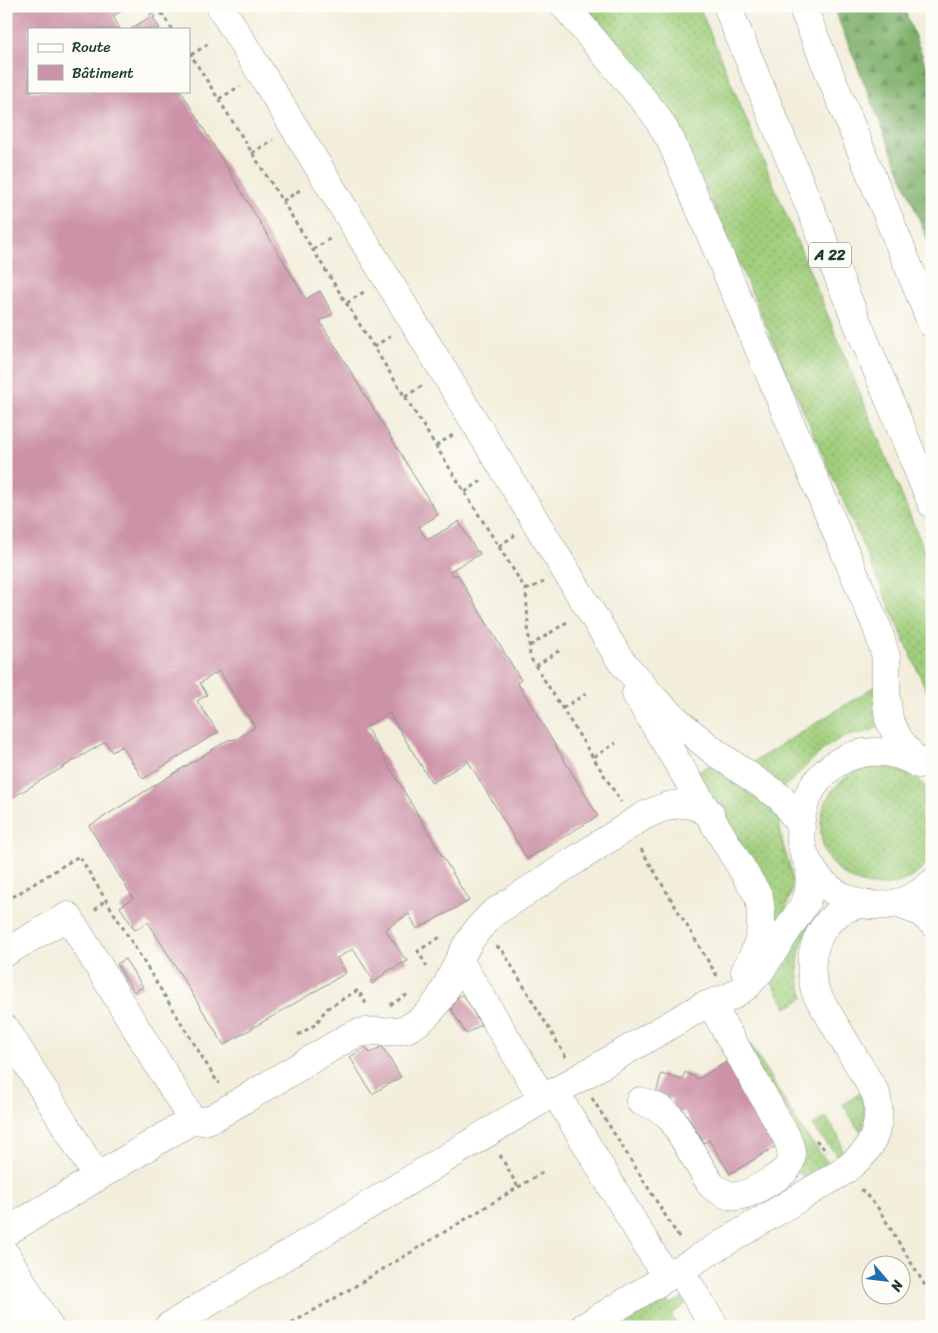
<svg xmlns="http://www.w3.org/2000/svg" width="938" height="1333" viewBox="0 0 938 1333" font-family="Sriracha,sans-serif">
	<style>
		.grass { fill: url(#grass-dots); stroke: #608658 }
		.forest { fill: url(#forest-firs); stroke: #507750 }
		.building { fill: #cc92a7 }
		.lines { fill: none; stroke-linecap: round; stroke-linejoin: round }
		.minor-casing { stroke: #899688; stroke-width: 29 }
		.highway-casing { stroke: #899688; stroke-width: 29 }
		.path { stroke: #899688; stroke-width: 3; stroke-dasharray: 4 4; stroke-linecap: butt }
		.minor { stroke: #fff; stroke-width: 28 }
		.highway { stroke: #fff; stroke-width: 28 }
		.labels { text-anchor: middle; dominant-baseline: central; stroke-width: 5; stroke-linejoin: round; paint-order: stroke }
		.shield { fill: #fdfcf7; stroke: #62766e; stroke-width: 1 }
		.shield-label { font-size: 15px; font-weight: bold; fill: #1f3d34 }
	</style>
	<defs>
		<pattern id="grass-dots" width="8" height="8" patternUnits="userSpaceOnUse" patternTransform="scale(1.25)"><rect width="8" height="8" fill="#a0ce7c"/><path d="M2 2h.1M6 6h.1" fill="none" stroke="#82a866" stroke-width="1.8" stroke-linecap="round"/></pattern>
		<pattern id="forest-firs" width="22" height="20" patternUnits="userSpaceOnUse" patternTransform="scale(1.25)"><rect width="22" height="20" fill="#80b16c"/><path d="M5 1l3.5 6h-7zM16 11l3.5 6h-7z" fill="#68915a"/></pattern>
	</defs>
	<rect width="100%" height="100%" fill="#fdfcf7"/>
	<filter id="ink" filterUnits="userSpaceOnUse"><feTurbulence type="fractalNoise" baseFrequency=".02" numOctaves="2"/><feDisplacementMap in="SourceGraphic" scale="10" xChannelSelector="R" yChannelSelector="G"/><feConvolveMatrix kernelMatrix="1 2 1 2 8 2 1 2 1" color-interpolation-filters="sRGB"/></filter>
	<filter id="wash" filterUnits="userSpaceOnUse"><feTurbulence type="fractalNoise" baseFrequency=".0096" numOctaves="4" result="noise"/><feDisplacementMap in="SourceGraphic" scale="20" xChannelSelector="R" yChannelSelector="G"/><feGaussianBlur stdDeviation="1.12" result="paint"/><feColorMatrix in="noise" values="0 0 0 0 0 0 0 0 0 0 0 0 0 0 0 0 0 1.4 0 .05"/><feComposite in="paint" operator="in"/></filter>
	<g filter="url(#wash)">
		<rect width="100%" height="100%" fill="#f3eedb"/>
		<path class="grass" d="M585,6H699L817,289L932,569V703L674,116L606,35Z
			M879,684L881,725C871,734 850,733 837,740C815,753 801,774 781,789L747,766Z
			M709,766L772,810L779,821L783,845L791,871L792,890L778,931L693,773Z
			M887,766C904,772 924,779 932,797V856C925,870 911,879 897,883C870,892 836,878 824,851C823,848 823,843 822,840C816,809 831,782 860,770C868,766 878,767 887,766Z
			M807,913L815,920C796,945 794,969 804,998L787,1008L769,978Z
			M751,1045L802,1130L831,1166L809,1180L794,1170L744,1050Z
			M860,1093C864,1104 868,1121 861,1131L858,1129L843,1104Z
			M826,1117C834,1130 847,1144 840,1159L812,1126Z
			M657,1297L671,1304L683,1298L686,1304L671,1314L678,1327H607Z"/>
		<path class="forest" d="M833,6H903L932,81V251Z"/>
		<g id="blocks">
			<path class="building" d="M6,6H129L113,16L120,29H29V91H181L306,299L320,291L333,314L320,321L438,515L419,527L427,540L460,521V524L477,552L479,551L480,554L450,571L453,576L457,574L521,680L517,682L598,816L527,859L468,761L432,783L389,713L366,727L469,901L417,929L409,914L385,929L405,959H407L408,961L389,970L372,984L370,981L373,980L353,949L337,958L346,973L224,1045L148,922L135,930L120,907L133,898L89,826L228,740L237,739L255,727L219,671L200,683L207,695L197,701L218,732L143,779L122,746L112,752L105,742L10,799L6,794Z
				M152,13L155,17L153,18L160,29H131L151,16L150,14Z
				M125,959L143,987L134,992L117,964Z
				M463,994L481,1025L466,1034L448,1003Z
				M382,1046L401,1077L372,1094L350,1057L366,1047L370,1053Z
				M730,1060L781,1143L730,1174L709,1140L704,1143L684,1111L678,1114L671,1104L672,1099L656,1095L661,1074L682,1080L685,1072L698,1079Z"/>
		</g>
	</g>
	<g filter="url(#ink)">
		<use href="#blocks" fill-opacity="0" stroke="#899688" stroke-width="1"/>
		<g class="lines">
			<g class="minor-casing">
				<path id="minor" d="M220,6L621,661L655,700L683,726L716,753L780,797L789,808L801,827
					M565,6L655,114L671,141L878,630L886,657V695L889,719L898,738L918,764
					M636,694L759,897C764,927 761,944 745,971
					M919,764C897,751 871,748 846,758C830,766 817,778 809,794C770,872 869,943 932,883
					M896,903L920,912L932,922
					M6,952L68,916L192,1120
					M459,960L543,1099
					M6,1029L97,1177
					M555,1092L666,1277
					M640,1101C653,1105 663,1109 672,1119L711,1185C732,1202 743,1197 764,1185C788,1171 799,1163 786,1136L711,1004
					M6,1232L192,1120L204,1121L213,1118L347,1038C353,1035 358,1032 365,1032C380,1030 396,1034 410,1027C438,1012 446,987 459,960C467,943 478,927 492,914L642,817C656,810 675,801 691,805C697,806 704,811 710,813
					M6,1255L49,1327
					M679,1269L715,1327
					M6,1296L25,1327
					M168,1327L543,1099L701,1007L730,997L747,986L761,970L806,902L809,891L811,867
					M584,1327L844,1171C851,1165 859,1159 865,1152C878,1136 881,1112 876,1094L817,995C802,959 819,913 859,904"/>
			</g>
			<g class="highway-casing">
				<path id="highway" d="M727,6L932,504
					M802,6L932,324"/>
			</g>
			<path class="path" d="M157,6L172,29
				M189,52L526,590L530,657L621,802
				M191,55L211,42
				M219,99L240,86
				M252,153L273,140
				M283,201L303,188
				M313,250L331,238
				M347,303L365,291
				M374,347L392,335
				M405,397L423,385
				M436,446L454,434
				M465,492L481,481
				M499,546L515,535
				M526,590L544,582
				M530,646L567,622
				M536,666L560,650
				M563,708L587,693
				M594,757L616,743
				M641,849L717,976
				M6,901L79,856L218,1083L220,1082
				M95,910L105,900
				M496,947L501,948L566,1057
				M427,967L418,951L442,936
				M390,1005L410,993
				M298,1035L316,1024L326,1009L358,990L368,1007
				M592,1098L680,1239
				M816,1140L827,1152
				M500,1155L518,1187
				M861,1189L878,1208L932,1297
				M285,1327L342,1294L545,1171"/>
			<use href="#minor" class="minor"/>
			<use href="#highway" class="highway"/>
		</g>
	</g>
	<g class="labels">
		<rect class="shield" x="809" y="242.5" width="42" height="25" rx="4"/>
		<g class="shield-label">
			<text x="830" y="255">A 22</text>
		</g>
	</g>
	<rect width="938" height="1333" fill="none" stroke="#fdfcf7" stroke-width="25"/>
	<rect x="28" y="28" width="162" height="65" fill="#fdfcf7" stroke="#a4b0a9"/>
	<rect x="38" y="44" width="25" height="8" fill="#ffffff" stroke="#a4b0a9"/>
	<text x="72" y="52" font-size="15" fill="#1f3d34">Route</text>
	<rect x="38" y="65" width="25" height="15" fill="#cc92a7" stroke="#a4b0a9"/>
	<text x="72" y="78" font-size="15" fill="#1f3d34">Bâtiment</text>
	<g transform="translate(886 1280) rotate(118)"><circle r="24" fill="#fdfcf7" stroke="#a4b0a9"/>
	<path d="M0-4L9 19L0 12L-9 19Z" fill="#1f6fb2"/>
	<text y="-8" font-size="14" font-weight="bold" text-anchor="middle" fill="#1f3d34">N</text>
	</g>
</svg>
